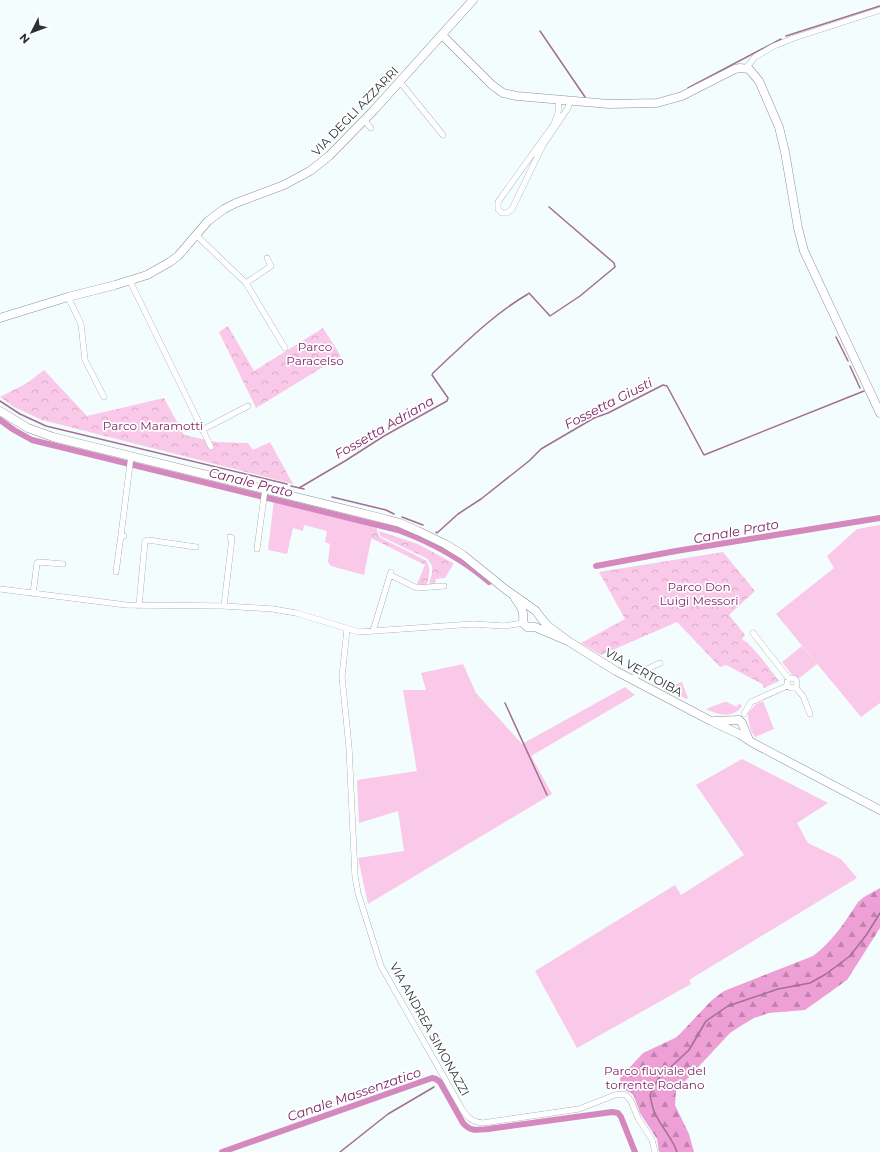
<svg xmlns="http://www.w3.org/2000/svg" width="880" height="1152" viewBox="0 0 880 1152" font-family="Montserrat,sans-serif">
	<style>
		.grass { fill: #fac8e9 }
		.forest { fill: url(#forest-firs) }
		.park { fill: url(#park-crowns) }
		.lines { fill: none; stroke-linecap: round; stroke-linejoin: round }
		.stream { stroke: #a36e93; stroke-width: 1.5 }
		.canal { stroke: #d588bd; stroke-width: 6 }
		.street-casing { stroke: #8a9394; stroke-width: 6 }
		.secondary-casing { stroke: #8a9394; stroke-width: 9 }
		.street { stroke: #fff; stroke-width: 5.5 }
		.secondary { stroke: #fff; stroke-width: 8 }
		.labels { text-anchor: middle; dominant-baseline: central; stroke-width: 3.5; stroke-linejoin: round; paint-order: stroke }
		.street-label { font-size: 12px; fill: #2d3131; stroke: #fff }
		.park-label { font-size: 12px; fill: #82286c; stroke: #fff }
		.water-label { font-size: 13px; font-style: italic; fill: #7a2166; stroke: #fff }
	</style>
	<defs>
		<pattern id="forest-firs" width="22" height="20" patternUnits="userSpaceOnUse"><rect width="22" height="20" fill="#ee9fd6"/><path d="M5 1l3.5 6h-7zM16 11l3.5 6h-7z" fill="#c182ae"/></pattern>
		<pattern id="park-crowns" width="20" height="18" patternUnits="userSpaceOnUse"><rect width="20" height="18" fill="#fac8e9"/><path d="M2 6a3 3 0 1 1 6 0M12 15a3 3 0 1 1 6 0" fill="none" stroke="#d7acc8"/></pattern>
	</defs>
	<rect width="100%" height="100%" fill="#f3fdfe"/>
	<path class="grass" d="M274,500L374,525L364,575L331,566L328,562L330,544L325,542L327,531L304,525L303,531L293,528L287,554L268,550Z
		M880,525V703L861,717L776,614L834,568L827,556L857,529Z
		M802,646L817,664L798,679L793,676L782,662Z
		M463,664L476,693L522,744L625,687L635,695L531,756L552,794L368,904L358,858L404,851L398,811L359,823L357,780L417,771L403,690H426L421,673Z
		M682,682L688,698L686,699L667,688Z
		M763,701L774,729L755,737L751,731L748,718V713L756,704Z
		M724,702H727L737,707L739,703L742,706C733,719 718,715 706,709Z
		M742,759L828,803L797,823L808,843L841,859L857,878L689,980L691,984L577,1048L535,971L675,885L681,895L744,855L696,785Z"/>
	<path class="forest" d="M880,888V928L847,980L805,1010L769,1013L754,1018L739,1027L730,1033L676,1091L675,1105L689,1134L694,1152H659L657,1139L640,1113L633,1094L621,1088L620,1078L643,1053L677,1037L712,1000L724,991L813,956C833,941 845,922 858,902L864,897Z"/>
	<path class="park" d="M228,326L254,371L323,328L341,356L256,408L219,332Z
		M44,370L87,416L164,398L184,435L216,442L248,443L253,450L270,442L293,484L42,420L14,407L0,397L27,383Z
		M375,522L379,537L425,560C432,568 429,574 427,584L420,585L417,584L425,565L371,538Z
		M379,531L418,544L453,563V565L445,578L436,579L435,584H429C432,573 436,567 426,558L380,536Z
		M723,552L755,591L729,615L745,635L742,639C752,644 771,671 779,681L764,688L762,684L726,665L720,667L677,622L601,655L581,643L625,619L599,572Z"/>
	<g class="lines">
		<path class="stream" d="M540,31L585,97
			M786,36L880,6
			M688,88L781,39
			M529,293L550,316L580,296L615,267L614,263L549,207
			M836,337L848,361
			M850,366L860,388
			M0,401L20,414L46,426L287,484
			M291,486L304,489
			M299,488L345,461L384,436L447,401L448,398L432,375L433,373C463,345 492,315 528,294
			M332,497L386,510L394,514
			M402,517L423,525
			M436,532L437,533L458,514L481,499L529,461L541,449L594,418L608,413L663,385L667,386L704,455L864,391
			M505,703L547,795
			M340,1152L388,1114L434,1087
			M677,1152C672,1137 660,1126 654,1111C652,1106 651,1100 650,1095L658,1079L689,1050L706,1021L728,1006L778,989L810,983L826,974L850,956L867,934L880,913"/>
		<path class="canal" d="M0,420L14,430L32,440L398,530C431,542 462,559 489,582
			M596,566L676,551L880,518
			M222,1152L432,1078L436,1079L440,1082L463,1123C471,1132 477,1130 488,1129L612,1112L618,1113L621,1117L635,1152"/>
		<g class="street-casing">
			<path id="street" d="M746,68L755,57L774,46L794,38L880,10
				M400,82L443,135
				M559,100L558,113L554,124L498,202V209L502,213H507L512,209L543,145L568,108L570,101
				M364,120L371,128
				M196,235L246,283L285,348
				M130,281L211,447
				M246,283L271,266L267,258
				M68,297L81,324L85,360L104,397
				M202,430L248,406
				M124,536L121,535L131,456
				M257,549L265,489
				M116,572L121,535
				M390,575L417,588L444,586
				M0,589L126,605L224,606L273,609L296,613L359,632L473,624L504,626L523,623
				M33,594L37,563L39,562L63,564
				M139,606L145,541L148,540L196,547
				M224,606L232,538L230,537
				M347,629L342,677L349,747L355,876L358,893L381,966L462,1109C467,1117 472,1122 483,1123L579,1109L615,1095L623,1094L626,1095L631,1101L638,1118L652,1140L655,1152
				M373,631L391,572
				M753,633L789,679
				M787 683a5 5 0 1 1 10 0a5 5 0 1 1-10 0Z
				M632,679L641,672L660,663
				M795,687L803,696L810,714
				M744,714L751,702L787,686"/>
		</g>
		<g class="secondary-casing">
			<path id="secondary" d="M442,35L492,85L503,93L517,96L609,104L657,103L682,96L735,69L740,68L749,69L759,81L779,127L785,152L798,228L804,251L880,413
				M0,318L68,297L115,285L147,275L170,262L178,256L208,221L224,209L236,203L284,185L310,171L329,156L374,110L473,0
				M0,411L28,428L53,437L377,517L400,523L418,531L445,544L463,555L505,589L536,611L541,618L548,626L568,641
				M515,598C518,602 523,609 523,614C524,621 521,621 527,627H535L568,641L616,671L711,721L739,734L753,743L880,810
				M714,721L739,720L742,723L749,740"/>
		</g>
		<use href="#street" class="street"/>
		<use href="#secondary" class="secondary"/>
	</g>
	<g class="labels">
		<g class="street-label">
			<text transform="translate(355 111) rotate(-46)">VIA DEGLI AZZARRI</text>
			<text transform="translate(644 672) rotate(29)">VIA VERTOIBA</text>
			<text transform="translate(430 1029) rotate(61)">VIA ANDREA SIMONAZZI</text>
		</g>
		<g class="park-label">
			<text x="315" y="346">Parco<tspan x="315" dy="14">Paracelso</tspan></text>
			<text x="153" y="425">Parco Maramotti</text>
			<text x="699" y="586">Parco Don<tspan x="699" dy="14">Luigi Messori</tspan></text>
			<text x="655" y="1070">Parco fluviale del<tspan x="655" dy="14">torrente Rodano</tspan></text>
		</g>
		<g class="water-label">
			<text transform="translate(608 403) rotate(-27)">Fossetta Giusti</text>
			<text transform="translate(384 427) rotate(-30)">Fossetta Adriana</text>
			<text transform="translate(251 482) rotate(14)">Canale Prato</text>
			<text transform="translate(736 531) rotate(-10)">Canale Prato</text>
			<text transform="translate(354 1094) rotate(-19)">Canale Massenzatico</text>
		</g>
	</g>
	<g transform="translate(32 32) rotate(228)" stroke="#ffffff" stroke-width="3" paint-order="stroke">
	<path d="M0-3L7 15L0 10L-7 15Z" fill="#2d3131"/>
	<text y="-6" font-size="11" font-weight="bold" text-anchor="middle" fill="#2d3131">N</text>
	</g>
</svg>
